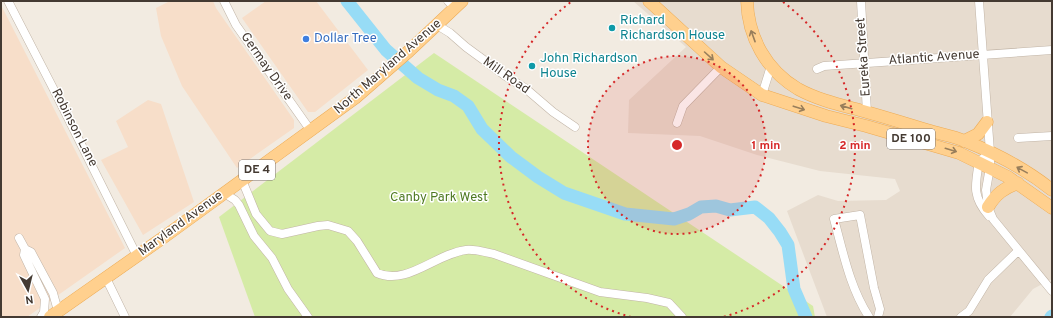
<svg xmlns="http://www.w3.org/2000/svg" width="1053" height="318" viewBox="0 0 1053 318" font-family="Overpass,sans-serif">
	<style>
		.residential { fill: #e7dccf }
		.commercial { fill: #f7dec9 }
		.green { fill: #d5eba6 }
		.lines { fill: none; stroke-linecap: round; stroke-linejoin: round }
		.river { stroke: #97dcf6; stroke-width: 13 }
		.minor-casing { stroke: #c1b4a6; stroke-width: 9 }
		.primary-casing { stroke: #edab55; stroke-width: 13 }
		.minor { stroke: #fff; stroke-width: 8 }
		.primary { stroke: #ffd08e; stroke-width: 12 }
		.oneway { stroke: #987e5b }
		.ring { fill: none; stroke: #d62828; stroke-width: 2; stroke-dasharray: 2 4 }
		.culture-dot { fill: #0f9aa8; stroke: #fff; stroke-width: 1.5 }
		.shop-dot { fill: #3f7fe0; stroke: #fff; stroke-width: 1.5 }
		.labels { text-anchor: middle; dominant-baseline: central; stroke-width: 3; stroke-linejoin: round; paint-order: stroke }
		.shield { fill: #fff; stroke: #7c7570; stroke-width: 1 }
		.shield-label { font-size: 12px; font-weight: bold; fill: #443a32 }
		.culture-label { font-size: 13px; fill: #0d838f; stroke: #fff; text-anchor: start }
		.shop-label { font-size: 13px; fill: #366cbe; stroke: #fff; text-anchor: start }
		.street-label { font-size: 13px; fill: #443a32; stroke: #fff }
		.park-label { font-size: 13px; fill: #4e7921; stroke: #fff }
		.centre { fill: #d62828; stroke: #fff; stroke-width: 2 }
		.ring-label { font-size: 12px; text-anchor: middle; font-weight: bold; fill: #d62828; stroke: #fff; stroke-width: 3; stroke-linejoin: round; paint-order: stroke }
	</style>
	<rect width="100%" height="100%" fill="#f2ebe1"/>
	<path class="residential" d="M633,1H1052V279L1033,289L1010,317H827L787,211L818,195L838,201L886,200L900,191L895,179L820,171L757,155L700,136L628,133L629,100L686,47Z"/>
	<path class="commercial" d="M170,1H213L216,8L294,120V128L237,168L182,86L161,36L156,8Z
		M266,1H316L368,70L315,112H308L242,18Z
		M1,5L125,248L27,317H1Z
		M148,100L161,104L194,202L143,235L101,160L128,147L116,121Z"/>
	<path class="green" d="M434,53L813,306L815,317H255L219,217Z"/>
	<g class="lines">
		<path class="river" d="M347,1L386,50L418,78L438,90L454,96L468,106L482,129L511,157L538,177L564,193L625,214L674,219L689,214L701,207L716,206L730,210L755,207L769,218L780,232L788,245L794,289L806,317
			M1051,317L1052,316"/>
		<g class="minor-casing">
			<path id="minor" d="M8,1L52,86L137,256
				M224,1L236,25L311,131
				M448,1L455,8
				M861,1L867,113
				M979,1L990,152V167L986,190L988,207L993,219L1052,291
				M437,25L450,33L466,47L507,77L525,88L553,112L575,127
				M817,69L824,66L1052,50
				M762,95L771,66
				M677,123L683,106L721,67
				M1018,138L1052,136
				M242,180L256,214L270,231L282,234L318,226L328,225L348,231L357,241L377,273C407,286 435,254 466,250C474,249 485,252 494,254L600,292L647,298L669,303L682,317
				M224,193L235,200L239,205L254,236L272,258L288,289L308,317
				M989,216C972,197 975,185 979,162L990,152
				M19,238L25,249L24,255L45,299L44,312L41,317
				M25,249L31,252L53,293L58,311
				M106,278L125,317
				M869,317C850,288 843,252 834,219L860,215L874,288L880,309L878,317
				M961,317L969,311L988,280L1018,251"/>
		</g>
		<g class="primary-casing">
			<path id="primary" d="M649,1L721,67L762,95L826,116L866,126L959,153L1008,177L1052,208
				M747,1C748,37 766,70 798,89C818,100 841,105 863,111C885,117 906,124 927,130C940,134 953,136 965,141C995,153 1027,170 1052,190
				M964,141L978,134L987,122
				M988,207C996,194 1004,188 1018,183
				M50,317L164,237L355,98L409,51L462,1"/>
		</g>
		<use href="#minor" class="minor"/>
		<use href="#primary" class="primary"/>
	</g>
	<defs><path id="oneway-shaft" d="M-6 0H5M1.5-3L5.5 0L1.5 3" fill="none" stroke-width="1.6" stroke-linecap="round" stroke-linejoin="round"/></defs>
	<g class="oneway">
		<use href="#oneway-shaft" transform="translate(753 36) rotate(-110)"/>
		<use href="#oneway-shaft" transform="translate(709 56) rotate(42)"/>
		<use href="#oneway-shaft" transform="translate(846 107) rotate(-164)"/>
		<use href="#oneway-shaft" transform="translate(799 108) rotate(18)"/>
		<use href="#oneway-shaft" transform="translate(951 150) rotate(17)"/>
		<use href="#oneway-shaft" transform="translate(1022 170) rotate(-151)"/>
	</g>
	<circle cx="677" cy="145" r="89" fill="#d62828" fill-opacity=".12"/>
	<g class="ring">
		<circle cx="677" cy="145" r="89"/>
		<path d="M631 317A178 178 0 0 1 571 2M783 2A178 178 0 0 1 723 317"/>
	</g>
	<g class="culture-dot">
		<circle cx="612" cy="28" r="4"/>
		<circle cx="532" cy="66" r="4"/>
	</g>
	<circle class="shop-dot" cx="306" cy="39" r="4"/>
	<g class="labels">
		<g class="shield">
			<rect x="887" y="129" width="48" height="20" rx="3"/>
			<rect x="239" y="160" width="36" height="20" rx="3"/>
		</g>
		<g class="shield-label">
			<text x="911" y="139">DE 100</text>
			<text x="257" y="170">DE 4</text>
		</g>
		<g class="culture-label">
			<text x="620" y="21">Richard<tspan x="620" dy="15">Richardson House</tspan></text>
			<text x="540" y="59">John Richardson<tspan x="540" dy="15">House</tspan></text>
		</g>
		<g class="shop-label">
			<text x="314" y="39">Dollar Tree</text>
		</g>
		<g class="street-label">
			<text transform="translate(864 57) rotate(-94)">Eureka Street</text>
			<text transform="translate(934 58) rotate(-4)">Atlantic Avenue</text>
			<text transform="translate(266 67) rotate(55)">Germay Drive</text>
			<text transform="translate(388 67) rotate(-41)">North Maryland Avenue</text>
			<text transform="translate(506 76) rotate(35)">Mill Road</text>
			<text transform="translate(74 128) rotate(63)">Robinson Lane</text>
			<text transform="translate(181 224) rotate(-36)">Maryland Avenue</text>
		</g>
		<g class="park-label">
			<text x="439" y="198">Canby Park West</text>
		</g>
	</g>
	<circle cx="677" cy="145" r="6" class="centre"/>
	<g class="ring-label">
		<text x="766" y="149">1 min</text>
		<text x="855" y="149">2 min</text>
	</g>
	<rect width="1053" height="318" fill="none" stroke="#443a32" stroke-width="4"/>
	<g transform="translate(28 290) rotate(172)" stroke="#ffffff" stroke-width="3" paint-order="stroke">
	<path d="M0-3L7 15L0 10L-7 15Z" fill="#443a32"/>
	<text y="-6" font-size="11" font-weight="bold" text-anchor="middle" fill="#443a32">N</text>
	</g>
</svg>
